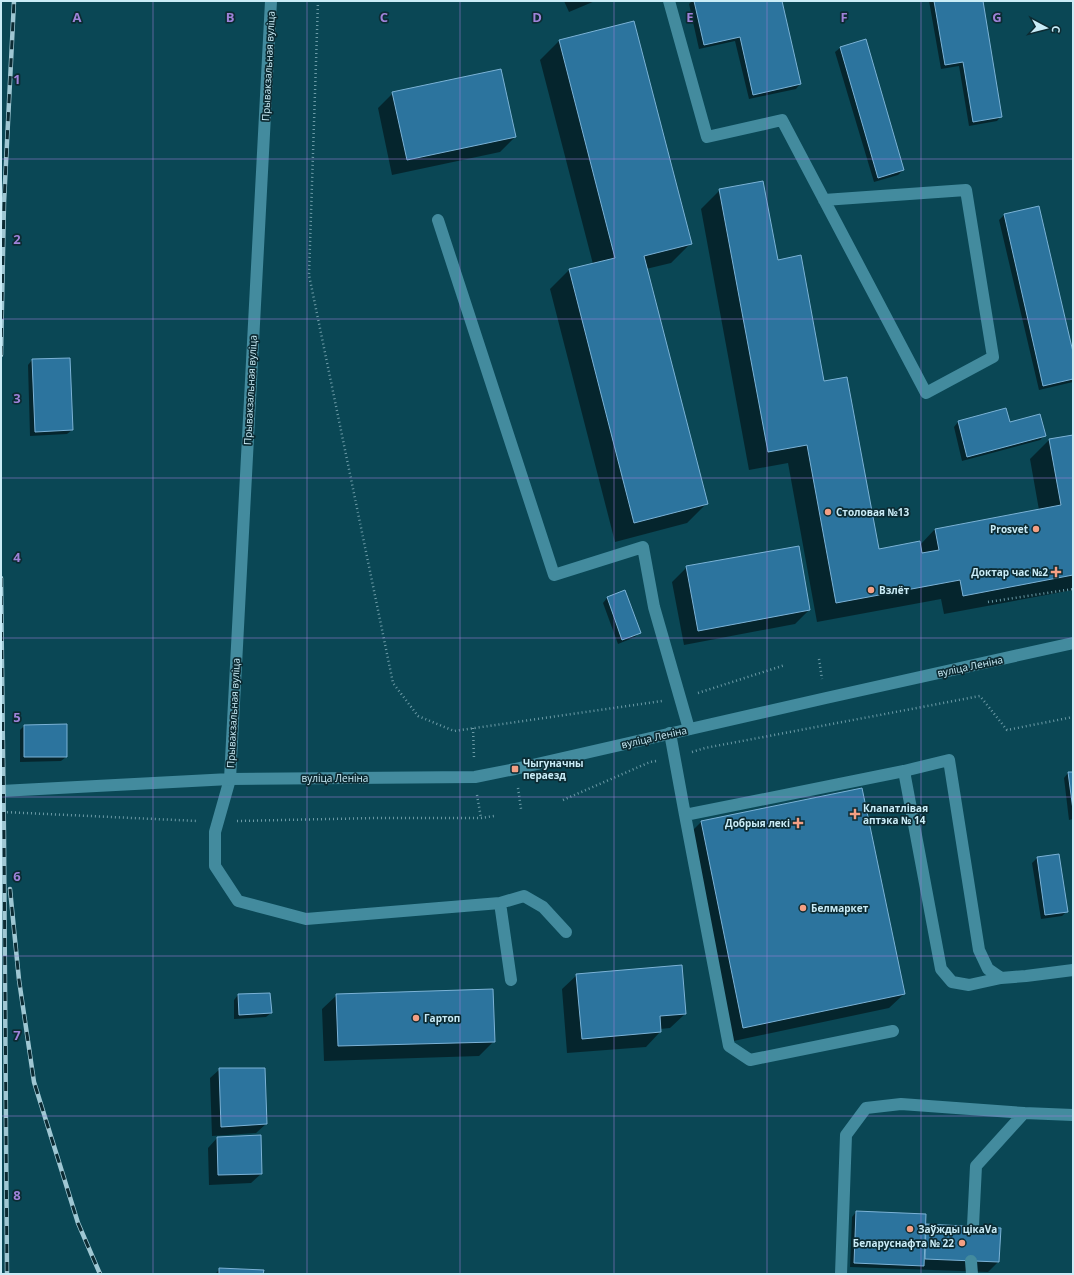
<svg xmlns="http://www.w3.org/2000/svg" width="1074" height="1275" viewBox="0 0 1074 1275" font-family="'Open Sans',sans-serif">
	<style>
		.shadow { fill: #0007 }
		.building { fill: #2c749e; stroke: #7bb2d6 }
		.lines { fill: none; stroke-linecap: round; stroke-linejoin: round }
		.path { stroke: #6c9ba7; stroke-width: 2.5; stroke-dasharray: 1 3; stroke-linecap: butt }
		.lane { stroke: #438b9e; stroke-width: 12 }
		.secondary { stroke: #438b9e; stroke-width: 12 }
		.rail-casing { stroke: #9fc7d3; stroke-width: 4.5 }
		.rail { stroke: #0c2b33; stroke-width: 3; stroke-dasharray: 9; stroke-linecap: butt }
		.grid { fill: none; stroke: #9f82d8; stroke-width: 1; stroke-opacity: 0.55 }
		.poi-dot { fill: #f39f84; stroke: #0c2b33; stroke-width: 1.5 }
		.labels { text-anchor: middle; dominant-baseline: central; stroke-width: 3.5; stroke-linejoin: round; paint-order: stroke }
		.street-label { font-size: 10px; fill: #caecf7; stroke: #0c2b33 }
		.poi-label { font-size: 10px; font-weight: bold; fill: #caecf7; stroke: #0c2b33; text-anchor: start }
		.grid-label { font-size: 13px; text-anchor: middle; font-weight: bold; fill: #9f82d8; stroke: #0c2b33; stroke-width: 3.5; stroke-linejoin: round; paint-order: stroke }
	</style>
	<rect width="100%" height="100%" fill="#0a4755"/>
	<path class="shadow" d="M564,1H595L569,12Z
		M692,1H781L800,84L796,89L749,99L735,41L699,49L689,4Z
		M929,1H982L1001,116L997,121L969,126L959,66L941,69Z
		M633,22L691,243L671,263L646,269L706,504L687,523L615,542L550,289L569,270L593,264L540,60L559,41Z
		M865,40L903,170L898,175L874,182L835,52L840,48Z
		M393,93L515,137L500,152L392,175L378,108Z
		M720,190L777,261L824,383L878,550L920,545L935,529L1039,510L1030,459L1049,440L1073,436V590L944,614L941,599L817,622L788,463L749,470L701,209Z
		M1039,207L1073,357V382L1039,390L999,220L1004,215Z
		M32,360L72,430L67,434L30,436L28,365Z
		M1005,409L1009,423L1045,435L1040,440L962,461L954,427L958,422Z
		M687,567L809,610L795,624L684,645L672,582Z
		M624,592L639,633L635,637L618,644L603,603L607,598Z
		M24,726L66,757L61,761L20,762V730Z
		M1068,773H1073V819L1069,820L1064,778Z
		M862,789L904,994L889,1008L729,1042L686,837L701,822Z
		M1058,855L1067,911L1062,916L1041,919L1032,863L1037,858Z
		M577,975L685,1014L670,1028L660,1029V1032L646,1047L567,1053L562,989Z
		M238,995L271,1013L266,1017L234,1019V1000Z
		M337,995L494,1041L479,1056L324,1061L322,1009Z
		M220,1069L266,1124L256,1133L212,1136L210,1078Z
		M217,1138L261,1174L251,1183L209,1185L208,1148Z
		M856,1212L925,1225L1000,1229L998,1262L988,1272L850,1267L852,1217Z
		M220,1269L262,1274H215Z"/>
	<path class="building" d="M694,1H782L801,84L753,95L740,37L704,45Z
		M934,1H983L1002,117L973,122L963,62L945,65Z
		M634,21L692,244L644,256L708,504L634,523L569,269L615,258L559,40Z
		M866,39L904,170L878,178L840,47Z
		M501,69L516,137L407,160L392,92Z
		M763,181L778,260L801,255L824,381L847,377L879,549L920,541L922,553L939,550L935,529L1061,505L1049,439L1073,435V575L963,596L960,580L836,603L807,445L768,452L719,189Z
		M1039,206L1073,352V379L1043,386L1004,214Z
		M70,358L73,430L35,432L32,359Z
		M1006,408L1010,422L1040,414L1046,436L967,457L958,421Z
		M799,546L810,610L698,631L686,566Z
		M625,590L641,633L622,640L607,597Z
		M67,724V757H24V725Z
		M1068,772H1073V810Z
		M862,788L905,994L743,1028L701,821Z
		M1059,854L1068,912L1045,915L1037,857Z
		M682,965L686,1014L660,1016L661,1032L582,1039L576,974Z
		M493,989L495,1042L338,1046L336,994Z
		M270,993L272,1013L239,1015L238,994Z
		M219,1068H265L267,1124L221,1127Z
		M261,1135L262,1174L218,1175L217,1137Z
		M856,1211L926,1214L924,1266L854,1263Z
		M926,1224L1001,1228L999,1262L925,1259Z
		M219,1268L264,1270L263,1274H219Z"/>
	<g class="lines">
		<path class="path" d="M318,1L309,275L393,683L418,716L454,731L662,701
			M988,602L1073,589
			M819,659L822,679
			M698,693L785,665
			M473,728L474,758
			M692,752L705,748L980,696L1007,730L1073,717
			M518,788L521,809
			M477,795L481,818
			M563,800L650,762L656,761
			M3,812L198,821
			M237,821L375,818H481L494,816"/>
		<path class="lane" d="M669,1L707,137L782,120L926,393L993,357L966,190L824,200
			M438,220L554,575L643,547L654,607L689,729
			M670,733L685,815L904,771L949,760L979,950L988,969L1001,978L1026,976L1073,970
			M904,771L941,969L952,982L969,985L1001,978
			M230,779L215,832V866L238,901L306,919L500,903L511,980
			M685,815L729,1046L750,1060L893,1031
			M500,903L524,896L543,907L566,932
			M973,1226L976,1166L1024,1113L1073,1115
			M971,1261L972,1274
			M841,1274L846,1135L866,1108L901,1104L1024,1113"/>
		<path class="secondary" d="M230,779L271,1
			M1,791L230,779L475,777L515,769L826,698L1073,643"/>
		<g class="rail-casing">
			<path id="rail" d="M1,355L4,203L14,1
				M1,578L4,838L7,1274
				M10,889L19,980L34,1082L78,1223L100,1274"/>
		</g>
		<use href="#rail" class="rail"/>
	</g>
	<path class="grid" d="M153,1V1274M307,1V1274M460,1V1274M614,1V1274M767,1V1274M921,1V1274M1,159H1073M1,319H1073M1,478H1073M1,638H1073M1,797H1073M1,956H1073M1,1116H1073"/>
	<g class="poi-dot">
		<circle cx="828" cy="512" r="4"/>
		<circle cx="1036" cy="529" r="4"/>
		<path d="M1054 566h4v4h4v4h-4v4h-4v-4h-4v-4h4z"/>
		<circle cx="871" cy="590" r="4"/>
		<rect x="511" y="765" width="8" height="8" rx="2"/>
		<path d="M853 808h4v4h4v4h-4v4h-4v-4h-4v-4h4z"/>
		<path d="M796 817h4v4h4v4h-4v4h-4v-4h-4v-4h4z"/>
		<circle cx="803" cy="908" r="4"/>
		<circle cx="416" cy="1018" r="4"/>
		<circle cx="910" cy="1229" r="4"/>
		<circle cx="962" cy="1243" r="4"/>
	</g>
	<g class="labels">
		<g class="street-label">
			<text transform="translate(268 66) rotate(-87)">Прывакзальная вуліца</text>
			<text transform="translate(250 390) rotate(-87)">Прывакзальная вуліца</text>
			<text transform="translate(970 666) rotate(-12)">вуліца Леніна</text>
			<text transform="translate(233 713) rotate(-87)">Прывакзальная вуліца</text>
			<text transform="translate(654 737) rotate(-13)">вуліца Леніна</text>
			<text x="335" y="778">вуліца Леніна</text>
		</g>
		<g class="poi-label">
			<text x="836" y="512">Столовая №13</text>
			<text x="1028" y="529" text-anchor="end">Prosvet</text>
			<text x="1048" y="572" text-anchor="end">Доктар час №2</text>
			<text x="879" y="590">Взлёт</text>
			<text x="523" y="763">Чыгуначны<tspan x="523" dy="12">пераезд</tspan></text>
			<text x="863" y="808">Клапатлівая<tspan x="863" dy="12">аптэка № 14</tspan></text>
			<text x="790" y="823" text-anchor="end">Добрыя лекі</text>
			<text x="811" y="908">Белмаркет</text>
			<text x="424" y="1018">Гартоп</text>
			<text x="918" y="1229">Заўжды цікаVа</text>
			<text x="954" y="1243" text-anchor="end">Беларуснафта № 22</text>
		</g>
	</g>
	<g class="grid-label">
		<text x="77" y="22">A</text>
		<text x="230" y="22">B</text>
		<text x="384" y="22">C</text>
		<text x="537" y="22">D</text>
		<text x="690" y="22">E</text>
		<text x="844" y="22">F</text>
		<text x="997" y="22">G</text>
		<text x="17" y="84">1</text>
		<text x="17" y="244">2</text>
		<text x="17" y="403">3</text>
		<text x="17" y="562">4</text>
		<text x="17" y="722">5</text>
		<text x="17" y="881">6</text>
		<text x="17" y="1040">7</text>
		<text x="17" y="1200">8</text>
	</g>
	<rect width="1074" height="1275" fill="none" stroke="#caecf7" stroke-width="4"/>
	<g transform="translate(1046 28) rotate(97)" stroke="#0c2b33" stroke-width="3" paint-order="stroke">
	<path d="M0-3L7 15L0 10L-7 15Z" fill="#caecf7"/>
	<text y="-6" font-size="11" font-weight="bold" text-anchor="middle" fill="#caecf7">С</text>
	</g>
</svg>
